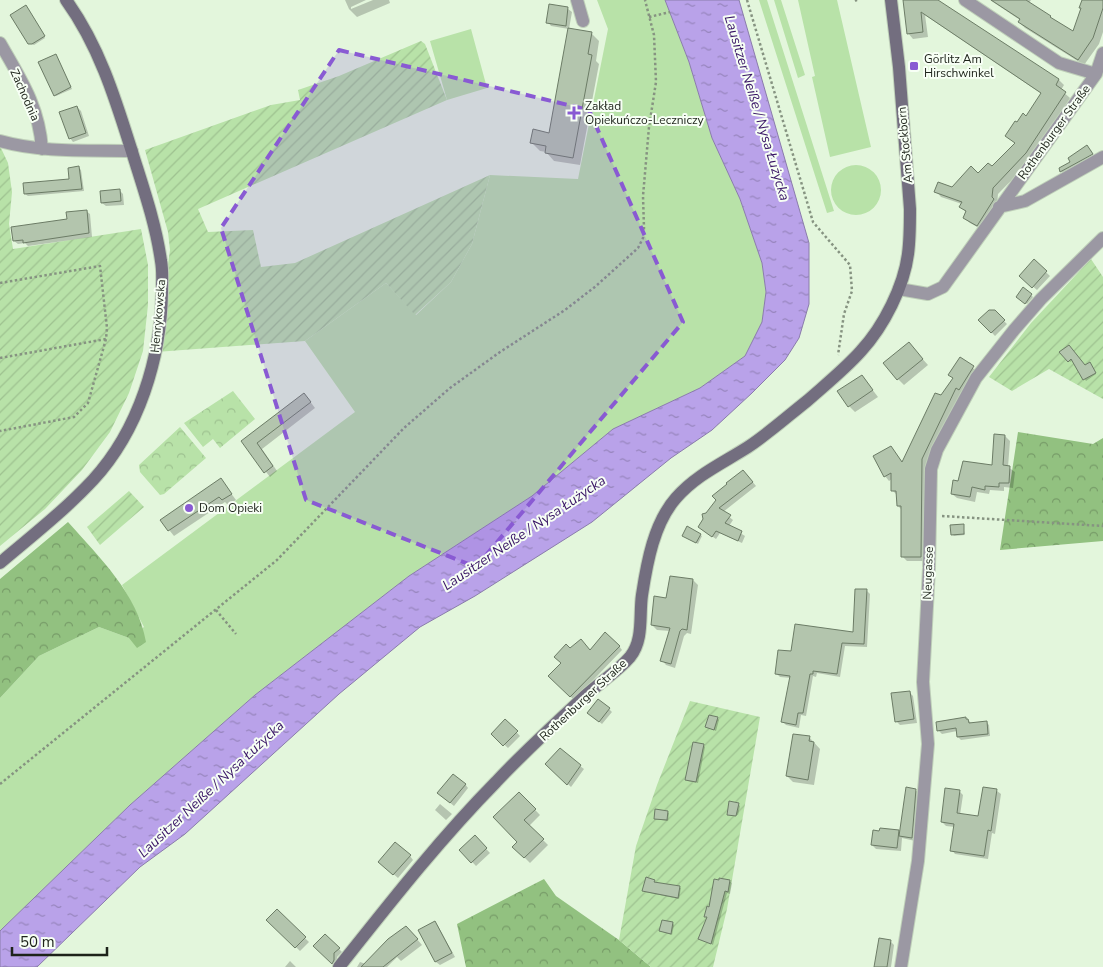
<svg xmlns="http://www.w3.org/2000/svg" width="1103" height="967" viewBox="0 0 1103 967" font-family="'Nunito Sans',sans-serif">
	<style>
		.grass { fill: #b8e2a8 }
		.forest { fill: url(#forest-crowns) }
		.park { fill: url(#park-crowns) }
		.garden { fill: url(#garden-furrows) }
		.water { fill: url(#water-ripples); stroke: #8a7cab }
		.shadow { fill: #0003 }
		.building { fill: #b3c5ad; stroke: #6c7c66 }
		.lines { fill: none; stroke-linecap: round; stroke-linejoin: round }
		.street-casing { stroke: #bfd0b9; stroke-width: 14 }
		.secondary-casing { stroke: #bfd0b9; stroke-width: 14 }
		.path { stroke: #869381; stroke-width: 2.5; stroke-dasharray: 2.5 2.5; stroke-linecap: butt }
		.street { stroke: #9b98a3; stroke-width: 12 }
		.secondary { stroke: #736e7f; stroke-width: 12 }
		.marked { fill: #895ad3; fill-opacity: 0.2; stroke: #895ad3; stroke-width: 4; stroke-dasharray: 10 6; stroke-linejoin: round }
		.poi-dot { fill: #895ad3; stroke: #f7fff5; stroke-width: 2 }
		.labels { text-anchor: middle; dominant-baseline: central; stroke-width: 4; stroke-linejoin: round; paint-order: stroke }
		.poi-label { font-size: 12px; fill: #1d231a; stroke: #f7fff5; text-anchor: start }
		.street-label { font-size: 12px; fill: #1d231a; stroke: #f7fff5 }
		.water-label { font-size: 14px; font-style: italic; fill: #381465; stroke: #f7fff5 }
	</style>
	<defs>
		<pattern id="forest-crowns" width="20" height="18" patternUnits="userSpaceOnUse" patternTransform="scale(1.25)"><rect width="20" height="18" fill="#92c180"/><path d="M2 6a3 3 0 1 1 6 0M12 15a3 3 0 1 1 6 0" fill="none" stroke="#779c68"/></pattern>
		<pattern id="park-crowns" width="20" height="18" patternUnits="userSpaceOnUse" patternTransform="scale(1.25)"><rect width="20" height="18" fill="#b8e2a8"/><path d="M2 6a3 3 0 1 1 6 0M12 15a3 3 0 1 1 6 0" fill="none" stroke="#9ec290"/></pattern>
		<pattern id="garden-furrows" width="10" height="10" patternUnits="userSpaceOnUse" patternTransform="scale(1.25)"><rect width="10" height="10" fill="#b8e2a8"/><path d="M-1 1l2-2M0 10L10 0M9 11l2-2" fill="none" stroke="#9ec290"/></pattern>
		<pattern id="water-ripples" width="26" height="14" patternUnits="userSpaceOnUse" patternTransform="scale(1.25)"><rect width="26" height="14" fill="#b9a2e9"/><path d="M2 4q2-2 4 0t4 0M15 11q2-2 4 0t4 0" fill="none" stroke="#9684bc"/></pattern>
	</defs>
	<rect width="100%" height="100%" fill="#e3f6dc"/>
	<path class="grass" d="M597,0H665L689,62L712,138L740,199L762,263L766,292L762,323L745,356L700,388L613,429L532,496L409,576L255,695L130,805L0,931V698L39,656L99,627L129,638L144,627L122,585L355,412L305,341L386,283L416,315L451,282L472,244L490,175L578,179L608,29Z
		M759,0H767L834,211L827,213Z
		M774,0H781L805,75L798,78Z
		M798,0H837L871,147L830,157L812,77L815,76Z
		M471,29L487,88L447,100L430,41Z
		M831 190a25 25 0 1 1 50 0a25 25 0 1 1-50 0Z"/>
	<path class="forest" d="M1018,432L1093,444L1103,438V541L1000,550Z
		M68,522C99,557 138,594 146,642L137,648L129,638L99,627L39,656L0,698V579Z
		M544,879L556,896L619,940L651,967H466L457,924Z"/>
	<path class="park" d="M233,391L255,419L220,448L213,439L203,447L184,423Z
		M180,427L206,458L164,494L160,495L140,472L139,465Z"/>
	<path class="garden" d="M421,41L425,44L447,100L198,209L208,232L253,230L261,267L295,263L490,175L472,244L451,282L415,315L386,283L305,341L156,352L170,250L168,232L145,150L271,105L300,100L298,90L339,76Z
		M0,146L8,163L12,192L9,224L13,249L141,229L148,265V305L143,351L129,393L110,432L82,470L45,509L0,546Z
		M1091,259L1103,277V399L1049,369L1012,391L989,377L1031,323Z
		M129,491L144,507L100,545L87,527Z
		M690,701L760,717L727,909L713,967H651L619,940L636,846L657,785Z"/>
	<path class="water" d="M665,0H739L809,243V304L799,338L785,360L752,393L712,430L671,458L592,522L475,596L420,627L339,694L185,834L140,867L37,967H0V931L2,929L130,805L255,695L409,576L532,496L613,429L700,388L745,356L762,322L766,292L762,263L740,199L712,138L689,62Z"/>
	<path class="shadow" d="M345,0H366L351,7V9L373,0H389L390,3L357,17L349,9Z
		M905,0H935L1059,80L1064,85L1061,90L1070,98L1032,159L998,194L997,204L983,230L970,223L964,218L967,213L961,207L962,204L941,197L936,191L952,188L992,168L1016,144L1006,136L1027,117L1042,94L925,15L928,37L913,39L908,33Z
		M990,0H1031L1029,3L1074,33L1082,9L1083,0H1103V32L1099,44L1084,65L1025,28L1019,22L1020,20Z
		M550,6L568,9L572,12L569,29L551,26L548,22Z
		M27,8L45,38L34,45L29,43Z
		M591,33L599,41L596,61L599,64L580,165L554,161L546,152L540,151L532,143L550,134Z
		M57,57L72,89L56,96L55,95Z
		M77,107L81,111L89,136L73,142L70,138Z
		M1091,150L1095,158L1065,175L1061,171Z
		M79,168L81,170L84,191L28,196L25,194L71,180Z
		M119,190L123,194L124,205L106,206L102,203Z
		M86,211L90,214L92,237L28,246L25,243L18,244L14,241L68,220Z
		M1034,261L1050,276L1037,290L1021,276Z
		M1024,289L1033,297L1027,304L1018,297Z
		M994,311L1007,324L995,336L980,320Z
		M909,344L928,365L904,385L898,379Z
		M1061,352L1085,366L1091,365L1096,374L1086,381L1073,360L1070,362Z
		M961,359L978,372L964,394L961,392L926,464L925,561H907L902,556V510L898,506L897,495L892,490V479L889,481L885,476L891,447L903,463L941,397L954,379Z
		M862,376L878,397L855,412L849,406Z
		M309,400L315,408L262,449L277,471L270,477L243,442Z
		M1005,436L1010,441L1008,467L1015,472L1013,488L1004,487V491L990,490L989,494L977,492L975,502L957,498L952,494L959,482L993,467Z
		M747,475L756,486L723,512L733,520L729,526L745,536L742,543L720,533L716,539L703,530L707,515Z
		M221,480L236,500L228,505L225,502L174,536L161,520Z
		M963,526L965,535L954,536L952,534Z
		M700,535L702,536L698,544L685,537Z
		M671,577L693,580L698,585L691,634L687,633L684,636L675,668L666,665L662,660L670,631L657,630L652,625L667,600Z
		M866,590L870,594L867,647L845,646L840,677L817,673L816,677L813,676L806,716L801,715L799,728L786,725L782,721L791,678L780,677L776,673L792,653L854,634Z
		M619,646L622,650L574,700L550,676L562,663L570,650L590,651Z
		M909,692L913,696L917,723L900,725L896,721Z
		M609,709L612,712L602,724L592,716Z
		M717,718L719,720L716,731L706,727Z
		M968,720L972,724L986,722L989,725L990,736L961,740L958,737L957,731L942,734L939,731L937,723Z
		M506,721L520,736L508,748L493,734Z
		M809,737L820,749L814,785L793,782L787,776Z
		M703,745L705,747L698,783L688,781L687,780Z
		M547,764L580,766L584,769L571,787Z
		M465,784L468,788L454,806L443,797Z
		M915,790L919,793L915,841L902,838L901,851L876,849L872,845L899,831L901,833Z
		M959,791L963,795L960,815L979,818L997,791L1001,794L995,834L992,833L988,859L955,854L952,850L955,827L946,826L942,822Z
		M519,793L540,815L529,826L548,845L530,863L514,847L519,842Z
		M440,804L452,814L446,820L435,810Z
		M738,804L740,806L738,815L728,814Z
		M667,812L669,813L668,821L655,819Z
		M475,837L490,853L476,866L461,850Z
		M410,856L413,860L398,878L383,865Z
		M654,881L655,884L679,887L681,888L679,899L645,892L644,890Z
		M729,881L732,883L730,894L727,893L713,945L700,938L708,918L706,916L710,908Z
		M277,911L309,942L300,951L268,920Z
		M435,922L438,926L455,957L440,965L436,962L419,931Z
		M673,923L674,925L672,935L660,931Z
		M411,932L422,945L401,961L397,957L387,967H357L360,962L366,964Z
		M326,936L342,952L337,957L336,966L319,950Z
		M890,941L894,945L891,967H876Z
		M290,961L296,967H285Z"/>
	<path class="building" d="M903,0H938L1059,79L1056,85L1066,92L1026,153L993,188L992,197L994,199L977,226L963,218L966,211L959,207L962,202L934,192L938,182L952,187L971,166L978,173L988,163L992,166L1015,143L1005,136L1015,121L1017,122L1023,113L1026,116L1041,93L921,12L923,32L907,34Z
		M991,0H1026L1051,16L1050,17L1073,31L1081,8H1079L1082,0H1103V8L1093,38L1078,60L1018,22L1020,19Z
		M549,4L568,7L566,26L546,23Z
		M26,5L45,36L32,44H28L10,15Z
		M568,28L592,32L588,54L592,55L573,158L545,153L546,146L530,143L533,129L549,133Z
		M56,54L71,87L54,96L38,62Z
		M77,106L86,133L69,139L59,112Z
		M1087,145L1093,154L1060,172L1059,168L1070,162L1068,158Z
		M79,166L82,189L24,194L23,183L69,179L68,168Z
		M120,189L121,201L101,203L100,191Z
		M87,210L89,233L23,243V240L13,241L11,227L67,219L66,212Z
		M1034,259L1047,271L1032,288L1019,276Z
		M1023,287L1032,294L1025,304L1016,297Z
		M989,310H995L1005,320L991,333L978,320Z
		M909,342L923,359L897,380L883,363Z
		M1069,345L1085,365L1090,362L1096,373L1083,380L1071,359L1068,362L1059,352Z
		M960,357L974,366L959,390L956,388L922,459L921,557H901V506H897L896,491H891V473L884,477L873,456L891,446L902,462L935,393L941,395L953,378L948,375Z
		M862,375L873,390L848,407L837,391Z
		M304,393L311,402L257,443L273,466L264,473L241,441Z
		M994,434L1005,435L1003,465L1010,466L1009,483H999V487L985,486V490L972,487L970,497L951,494L953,480L958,481L963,461L992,465Z
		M743,470L753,482L719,508L731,515L725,523L742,531L738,541L716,531L712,537L698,527L703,519L702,514L706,513L716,500L712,496L727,484L726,483Z
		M221,478L232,494L222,500L219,497L168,531L160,520Z
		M964,524V534L951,535L950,525Z
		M687,526L701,534L696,543L682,536Z
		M670,576L693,579L687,630L682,629L680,631L671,664L660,661L670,628L651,625L654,596L666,598Z
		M855,589H867L864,644L842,643L837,674L813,671V674H810L803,713H798L796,725L781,722L790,676L775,674L778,650L791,651L795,624L853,632Z
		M605,632L620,646L570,697L548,676L561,663L554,657L566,644L570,648L581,639L590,650Z
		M910,691L914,719L895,722L891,693Z
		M598,699L610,708L599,722L587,713Z
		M709,715L718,717L714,730L705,727Z
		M966,717V719H968L969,723L987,721L988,734L957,737L956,728L937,731L936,722Z
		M505,719L518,731L503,746L491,734Z
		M793,734L810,736L809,741L814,742L808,780L786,776Z
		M693,742L704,744L696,782L685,780Z
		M560,748L581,765L567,785L545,764Z
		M453,774L466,784L450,803L437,793Z
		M906,787L916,789L912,838L899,836Z
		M983,787L997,789L991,831L988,830L984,856L950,851L954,824L941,822L945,788L960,790L957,813L978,816Z
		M519,792L536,809L524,820L544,839L524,858L512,847L517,842L493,817Z
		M729,801L739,803L736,816L727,815Z
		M655,809L668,811L667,820L654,819Z
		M880,828L899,830L897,848L871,845L873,830L879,831Z
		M475,835L487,848L471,863L459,850Z
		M395,842L411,855L393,875L378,862Z
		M646,877L655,880L654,882L680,886L678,898L642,891Z
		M719,878L730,880L728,892L725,891L711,944L698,939L707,917H704L707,906L709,907L714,879L719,880Z
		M277,909L306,937L295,948L266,920Z
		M662,920L673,922L671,934L659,931Z
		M435,921L452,953L435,962L418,930Z
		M406,926L418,939L383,967H361L388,939Z
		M325,934L340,948L334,953V960L332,964L313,946Z
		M879,938L891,940L887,967H874Z"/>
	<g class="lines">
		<g class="street-casing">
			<path id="street" d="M577,0L583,21
				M965,0L1059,63L1096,74
				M0,43C21,80 39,106 42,149
				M0,141C43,153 87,150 132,151
				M999,207L1025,201L1103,157
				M899,289L928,294L943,287L1096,74L1103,53
				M901,967L918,861L928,744L923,682L929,568L931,469L937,450L976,378L1014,330L1041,299L1103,238"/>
		</g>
		<g class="secondary-casing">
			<path id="secondary" d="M0,563C32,536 65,510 93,480C139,430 161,358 162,292C162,282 163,271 161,261C156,225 144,190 133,155C116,101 100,47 66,0
				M339,967C389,904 439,840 496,782C524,752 555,724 585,696C599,683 617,672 630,657C644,640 639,615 642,595C647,562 654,523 676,498C696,475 723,463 748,447C769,433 788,416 807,401C825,385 845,369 861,351C884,326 904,286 908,254C910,239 910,224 910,209L899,67L891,0"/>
		</g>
		<path class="path" d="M747,0L813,222L850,265L852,291L844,314L838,355
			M855,1L857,0
			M649,17L670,12
			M0,283L100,266L107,328L106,339L88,403L74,417L0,431
			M0,358L106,339
			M942,516L1103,526
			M216,610L236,634
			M0,784L277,560L404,428L450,388L500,352L565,310L596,286L638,248L643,238L644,228L643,196L649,127L656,82L654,35L645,0"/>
		<use href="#street" class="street"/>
		<use href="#secondary" class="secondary"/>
	</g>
	<path class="marked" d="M339,50L589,110L683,322L476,567L306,500L221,228Z"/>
	<g class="poi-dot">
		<rect x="909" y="61" width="10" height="10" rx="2.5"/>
		<path d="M571.5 105.5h5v5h5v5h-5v5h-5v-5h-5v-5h5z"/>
		<circle cx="189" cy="508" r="5"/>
	</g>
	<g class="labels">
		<g class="poi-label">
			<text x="924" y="59">Görlitz Am<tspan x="924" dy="14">Hirschwinkel</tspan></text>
			<text x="585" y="106">Zakład<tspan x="585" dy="14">Opiekuńczo-Leczniczy</tspan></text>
			<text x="199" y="508">Dom Opieki</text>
		</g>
		<g class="street-label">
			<text transform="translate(25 95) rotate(66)">Zachodnia</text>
			<text transform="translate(1054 132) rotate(-54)">Rothenburger Straße</text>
			<text transform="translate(905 145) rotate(-95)">Am Stockborn</text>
			<text transform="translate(158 316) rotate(-85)">Henrykowska</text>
			<text transform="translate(928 573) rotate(-88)">Neugasse</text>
			<text transform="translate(583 700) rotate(-43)">Rothenburger Straße</text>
		</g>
		<g class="water-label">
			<text transform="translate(757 108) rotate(73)">Lausitzer Neiße / Nysa Łużycka</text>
			<text transform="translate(524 533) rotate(-34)">Lausitzer Neiße / Nysa Łużycka</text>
			<text transform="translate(211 789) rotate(-43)">Lausitzer Neiße / Nysa Łużycka</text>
		</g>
	</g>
	<path d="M12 947v8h95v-8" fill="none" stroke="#1d231a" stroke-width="2.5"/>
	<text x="20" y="947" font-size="15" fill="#1d231a" stroke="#f7fff5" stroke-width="4" paint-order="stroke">50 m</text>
</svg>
